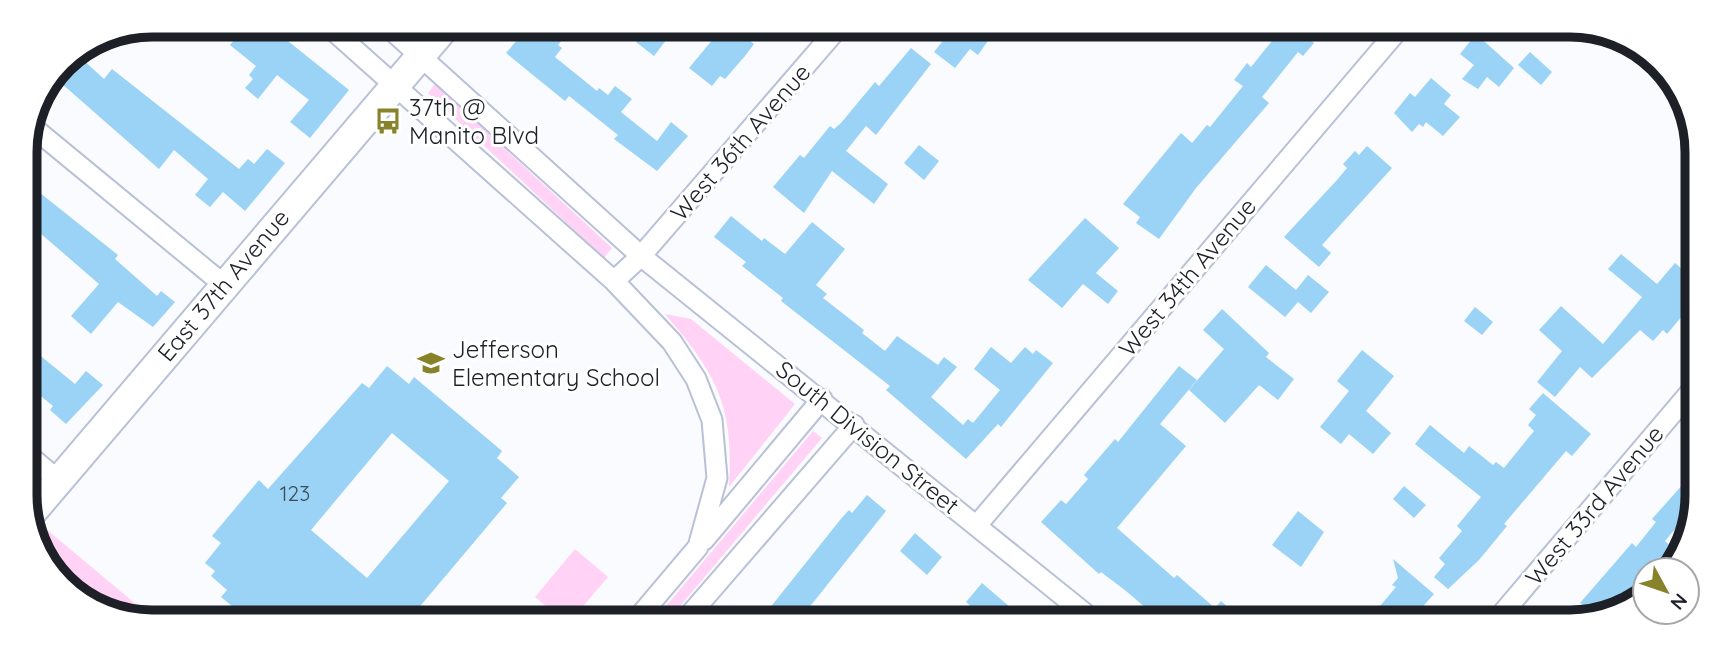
<svg xmlns="http://www.w3.org/2000/svg" width="1722" height="647" viewBox="0 0 1722 647" font-family="Quicksand,sans-serif">
	<style>
		.green { fill: #ffd2f6 }
		.building { fill: #9ad3f5; fill-rule: evenodd }
		.lines { fill: none; stroke-linecap: round; stroke-linejoin: round }
		.street-casing { stroke: #b9c1d6; stroke-width: 23 }
		.secondary-casing { stroke: #b9c1d6; stroke-width: 32 }
		.street { stroke: #fff; stroke-width: 19 }
		.secondary { stroke: #fff; stroke-width: 28 }
		.labels { text-anchor: middle; dominant-baseline: central; stroke-width: 6; stroke-linejoin: round; paint-order: stroke }
		.number-label { font-size: 21px; fill: #3c4d5a }
		.poi-label { font-size: 24px; fill: #1d2027; stroke: #fff; text-anchor: start }
		.street-label { font-size: 24px; fill: #1d2027; stroke: #fff }
		.rim { fill: none; stroke: #1d2027; stroke-width: 9 }
	</style>
	<rect width="100%" height="100%" fill="#f9fbff"/>
	<path class="green" d="M435,84L612,248L604,258L428,93Z
		M665,314L691,319L795,404L729,487C734,405 717,375 665,314Z
		M813,431L822,438L670,618H656Z
		M45,528L150,616H111L56,579L36,539Z
		M575,549L608,577L573,618H560L535,597Z"/>
	<path class="building" d="M219,25H268L349,90L310,138L290,122L309,100L277,75L258,99L245,88L253,79L249,75L256,66L230,45L235,39Z
		M544,26H573L558,45L562,48L555,57L597,91L599,88L608,95L615,86L632,99L621,112L657,141L671,122L688,136L657,171L614,139L618,135L569,96L565,101L506,53L522,34L532,41Z
		M648,27L667,39L654,56L636,42Z
		M723,27H761L750,41L754,44L745,56L725,79L720,76L712,86L689,68Z
		M953,28H997L978,55L970,49L955,68L934,52Z
		M1281,30H1317L1309,39L1314,43L1303,56L1298,52L1262,97L1269,103L1196,188L1159,239L1136,223L1140,217L1123,204L1181,133L1192,143L1207,125L1210,127L1243,86L1234,80L1247,63L1251,67Z
		M1476,34L1514,68L1499,87L1487,77L1478,89L1462,79L1474,65L1460,54Z
		M911,48L931,64L876,135L866,126L846,151L888,184L874,204L832,171L804,213L773,187L800,155L804,158L830,126L834,129L841,123L875,82L879,86Z
		M1530,52L1552,72L1541,85L1518,65Z
		M69,56L77,62L80,57L104,79L112,69L239,169L248,159L254,164L267,149L285,163L245,211L223,192L210,207L195,195L208,179L174,150L159,169L53,76Z
		M1431,78L1451,95L1444,104L1460,117L1443,136L1426,122L1423,127L1419,124L1412,132L1394,113L1410,93L1415,97Z
		M919,145L939,161L924,180L904,163Z
		M1367,146L1392,168L1322,245L1331,253L1319,267L1284,237L1337,180L1347,168L1343,164L1355,151L1359,155Z
		M25,181L118,255L115,259L157,296L161,291L175,302L153,327L118,302L91,334L71,316L99,284L25,220Z
		M731,216L762,241L764,238L785,254L812,222L845,249L816,285L827,294L823,298L864,330L862,333L885,351L897,336L938,365L944,357L957,367L931,397L963,425L968,419L973,423L1000,390L974,369L991,347L1011,363L1025,347L1033,354L1036,350L1053,363L1001,427L998,424L966,459L886,390L890,386L781,301L783,298L742,266L746,262L714,237Z
		M1085,218L1119,248L1096,273L1118,291L1108,304L1083,284L1062,308L1028,280Z
		M1621,254L1657,284L1675,263L1683,270L1695,256L1694,302L1667,334L1663,330L1653,341L1640,330L1592,378L1580,367L1555,397L1537,382L1562,351L1539,330L1561,306L1603,344L1642,297L1608,269Z
		M1266,265L1296,290L1308,275L1329,292L1311,313L1298,302L1285,317L1248,287Z
		M1475,307L1493,322L1482,335L1464,321Z
		M1222,309L1269,353L1266,357L1294,379L1278,400L1259,385L1225,423L1189,390L1224,349L1203,330Z
		M26,344L75,384L86,371L103,385L66,424L50,410L53,406L26,384Z
		M1362,350L1394,376L1366,411L1391,433L1373,454L1349,434L1341,444L1320,427L1349,391L1337,381Z
		M387,366L409,384L414,377L502,451L497,458L519,477L501,498L507,503L411,617L244,616L221,597L227,590L211,576L215,571L205,563L221,543L212,536L259,480L268,489L362,383L369,388ZM392,433L449,481L367,578L311,530Z
		M1179,366L1197,380L1160,424L1186,446L1117,528L1174,578L1177,575L1215,608L1221,601L1244,621L1160,620L1126,591L1101,572L1099,574L1041,522L1061,500L1066,504L1088,479L1084,475L1115,439L1118,442Z
		M1543,393L1591,434L1572,456L1566,451L1504,524L1507,526L1479,560L1448,589L1434,577L1445,564L1439,558L1462,531L1457,526L1481,497L1415,444L1430,425L1464,453L1469,446L1493,465L1496,462L1504,468L1534,431L1528,425L1536,415L1529,409Z
		M1692,474L1691,510L1665,541L1679,553L1667,570H1645V575L1631,590L1641,599L1578,622H1570L1584,606L1580,603L1632,543L1636,547L1656,522L1652,519Z
		M1404,486L1426,505L1414,518L1393,499Z
		M867,495L886,511L800,619H761L840,520L849,510L852,513Z
		M1298,511L1324,532L1301,567L1272,545Z
		M915,533L942,557L927,575L900,551Z
		M1393,559L1434,594L1417,613L1428,622L1386,621L1375,612L1396,587L1392,585L1398,578Z
		M982,583L1025,620H986L966,602Z"/>
	<g class="lines">
		<g class="street-casing">
			<path id="street" d="M327,25L614,281L672,342L696,379L712,420L717,478L698,547L638,618
				M387,26L641,256L1093,620
				M30,125L223,284
				M614,281L641,256L838,28
				M27,454L58,480
				M977,525L1398,30
				M704,540L822,399
				M687,618L854,425
				M1495,622L1693,389"/>
		</g>
		<g class="secondary-casing">
			<path id="secondary" d="M27,518L446,26"/>
		</g>
		<use href="#street" class="street"/>
		<use href="#secondary" class="secondary"/>
	</g>
	<defs>
		<g id="bus-bare" transform="scale(2.1)"><path d="M-5-6H5V4H4V6H2V4H-2V6H-4V4H-5ZM-3.5-4V0h7V-4ZM-3.5 1.2v1.5H-2V1.2ZM2 1.2v1.5H3.5V1.2Z" fill="#87832b" stroke="#fff" stroke-width="2.5" paint-order="stroke"/></g>
		<g id="school-bare" transform="scale(2.1)"><path d="M0-5L7-2L0 1L-7-2ZM-4 1L0 2.5L4 1V4Q0 6-4 4Z" fill="#87832b" stroke="#fff" stroke-width="2.5" paint-order="stroke"/></g>
	</defs>
	<g fill-rule="evenodd">
		<use href="#bus-bare" x="388" y="121"/>
		<use href="#school-bare" x="431" y="363"/>
	</g>
	<g class="labels">
		<g class="number-label">
			<text x="295" y="493">123</text>
		</g>
		<g class="poi-label">
			<text x="409" y="107">37th @<tspan x="409" dy="28">Manito Blvd</tspan></text>
			<text x="452" y="349">Jefferson<tspan x="452" dy="28">Elementary School</tspan></text>
		</g>
		<g class="street-label">
			<text transform="translate(740 142) rotate(-49)">West 36th Avenue</text>
			<text transform="translate(1187 277) rotate(-50)">West 34th Avenue</text>
			<text transform="translate(223 285) rotate(-50)">East 37th Avenue</text>
			<text transform="translate(868 437) rotate(39)">South Division Street</text>
			<text transform="translate(1594 505) rotate(-50)">West 33rd Avenue</text>
		</g>
	</g>
	<path d="M0 0H1722V647H0ZM152 37H1570A115 115 0 0 1 1685 152V495A115 115 0 0 1 1570 610H152A115 115 0 0 1 37 495V152A115 115 0 0 1 152 37Z" fill="#fff" fill-rule="evenodd"/>
	<path class="rim" d="M152 37H1570A115 115 0 0 1 1685 152V495A115 115 0 0 1 1570 610H152A115 115 0 0 1 37 495V152A115 115 0 0 1 152 37Z"/>
	<g transform="translate(1666 591) rotate(130)"><circle r="33" fill="#ffffff" stroke="#a5a6a9" stroke-width="2"/>
	<path d="M0-5L12 26L0 18L-12 26Z" fill="#87832b"/>
	<text y="-10" font-size="19" font-weight="bold" text-anchor="middle" fill="#1d2027">N</text>
	</g>
</svg>
